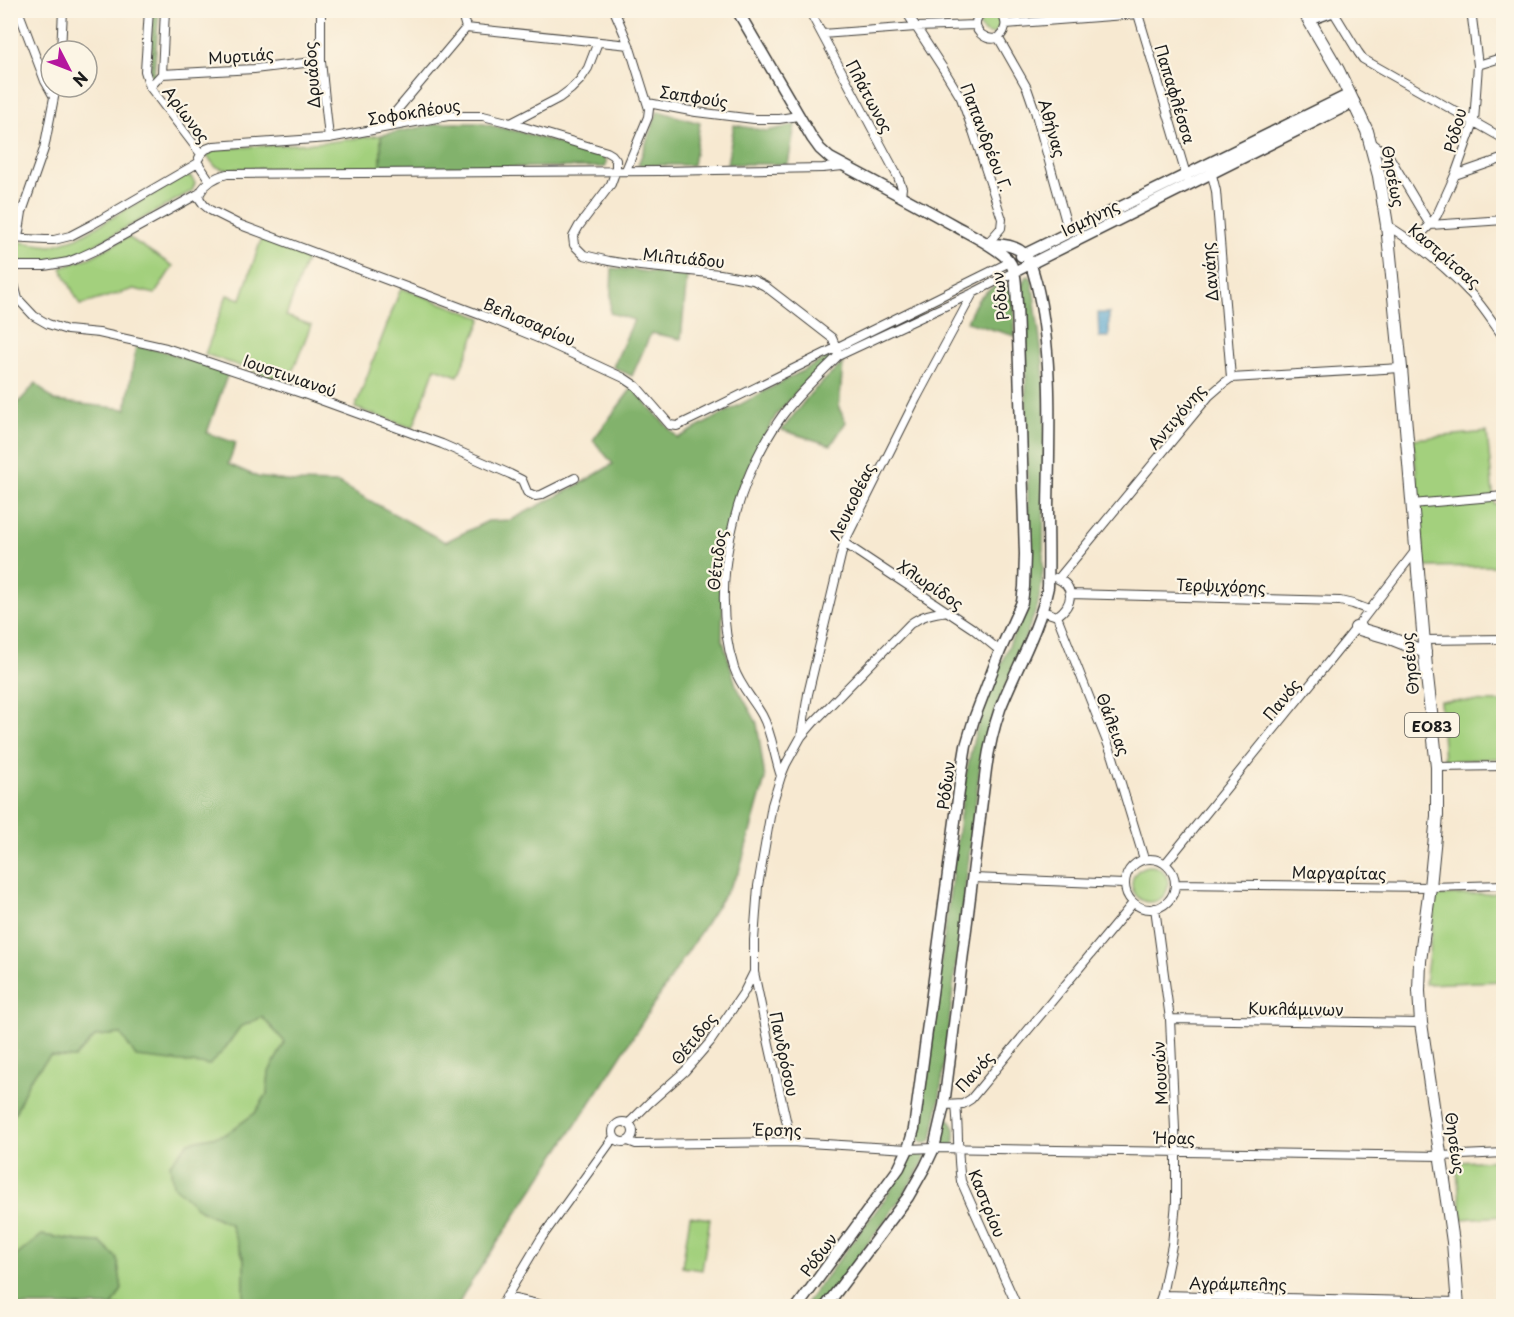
<svg xmlns="http://www.w3.org/2000/svg" width="1514" height="1317" viewBox="0 0 1514 1317" font-family="'Playpen Sans',sans-serif">
	<style>
		.green { fill: #a3d07d; stroke: #60764c; stroke-width: 1.5 }
		.forest { fill: #82b26c; stroke: #4f6744; stroke-width: 1.5 }
		.water { fill: #53a3cd; stroke: #386074; stroke-width: 1.5 }
		.lines { fill: none; stroke-linecap: round; stroke-linejoin: round }
		.street-casing { stroke: #3d3b37; stroke-width: 10 }
		.secondary-casing { stroke: #3d3b37; stroke-width: 13 }
		.primary-casing { stroke: #3d3b37; stroke-width: 14 }
		.street { stroke: #fff; stroke-width: 8 }
		.secondary { stroke: #fff; stroke-width: 10 }
		.primary { stroke: #fff; stroke-width: 12 }
		.labels { text-anchor: middle; dominant-baseline: central; stroke-width: 4.5; stroke-linejoin: round; paint-order: stroke }
		.shield { fill: #fcf5e5; stroke: #5f5d58; stroke-width: 1.5 }
		.shield-label { font-size: 15px; font-weight: bold; fill: #1c1c1c }
		.street-label { font-size: 16px; fill: #1c1c1c; stroke: #fcf5e5 }
	</style>
	<rect width="100%" height="100%" fill="#fcf5e5"/>
	<filter id="ink" filterUnits="userSpaceOnUse"><feTurbulence type="fractalNoise" baseFrequency=".0167" numOctaves="2"/><feDisplacementMap in="SourceGraphic" scale="12" xChannelSelector="R" yChannelSelector="G"/><feConvolveMatrix kernelMatrix="1 2 1 2 8 2 1 2 1" color-interpolation-filters="sRGB"/></filter>
	<filter id="wash" filterUnits="userSpaceOnUse"><feTurbulence type="fractalNoise" baseFrequency=".008" numOctaves="4" result="noise"/><feDisplacementMap in="SourceGraphic" scale="24" xChannelSelector="R" yChannelSelector="G"/><feGaussianBlur stdDeviation="1.35" result="paint"/><feColorMatrix in="noise" values="0 0 0 0 0 0 0 0 0 0 0 0 0 0 0 0 0 1.4 0 .05"/><feComposite in="paint" operator="in"/></filter>
	<g filter="url(#wash)">
		<rect width="100%" height="100%" fill="#f7e9d1"/>
		<path class="green" d="M980 24a10 10 0 1 1 20 0a10 10 0 1 1-20 0Z
			M381,135V168L222,169L215,166L207,156L209,151L212,149L329,142Z
			M184,176L191,177L195,183L192,191L77,255L54,260L11,264V241H12L51,246L77,238Z
			M128,237L173,266L155,294L134,289L80,305L61,268L91,257Z
			M262,237L308,255L286,316L311,325L288,383L205,354L227,295L241,299Z
			M401,288L482,318L458,376L435,368L413,428L355,408Z
			M1487,432L1494,504L1503,503V566L1425,567L1413,439Z
			M1440,701L1503,702V758L1444,761Z
			M1132 884a18 18 0 1 1 36 0a18 18 0 1 1-36 0Z
			M1503,893V981L1425,984L1436,896Z
			M262,1017L285,1042L269,1072L267,1094L255,1113L226,1134L189,1142L200,1210L230,1224L244,1259V1306H112L122,1289L117,1258L100,1242L79,1241L42,1235L11,1260V1116L15,1113L30,1079L50,1056L74,1058L96,1036L121,1034L223,1051L240,1027Z
			M1503,1160V1216L1462,1219L1456,1162Z
			M690,1216L710,1219L702,1270L682,1267Z"/>
		<path class="forest" d="M153,11H159L154,75L153,77L150,74Z
			M658,111L700,123L693,165H638Z
			M442,123H479L520,132L603,156C606,160 608,162 605,167L381,168V135Z
			M734,125L767,131L795,125L788,164H727Z
			M612,268L687,276L681,339L651,333L632,376L613,367L634,320L610,313Z
			M1029,276L1032,279L1043,362L1045,403L1043,569L1041,588L1037,608L988,730L980,766L940,1097L932,1139C929,1143 928,1144 922,1143L918,1138V1132L965,779L974,738L990,689L1021,618L1029,582L1025,323C1024,309 1017,288 1026,277Z
			M999,284L1008,287L1014,293L1015,336L967,322C975,302 979,294 999,284Z
			M136,346L164,351L228,373L207,433L236,443L228,464L258,477L294,482L338,483L445,542L488,521L511,520L580,484L613,464L593,440L632,388L678,438L832,355L833,360L801,387L777,414L754,455L742,483L724,555L722,637L736,685L757,723L765,779L739,872L600,1088L464,1293L458,1306H244V1259L230,1224L200,1210L173,1185L170,1164L189,1142L226,1134L255,1113L267,1094L269,1072L285,1042L262,1017L240,1027L223,1051L209,1065L136,1057L121,1034L96,1036L74,1058L50,1056L30,1079L15,1113L11,1116L10,412L36,383L54,401L126,409Z
			M843,363L839,408L846,422L831,445L782,430L810,394Z
			M946,1116C956,1127 957,1130 954,1145H937Z
			M917,1151L924,1153L925,1158L922,1165L899,1201L822,1306H804L887,1196L912,1153Z
			M42,1235L79,1241L100,1242L117,1258L122,1289L112,1306H11V1260Z"/>
		<path class="water" d="M1098,313H1109V337H1099Z"/>
	</g>
	<g filter="url(#ink)">
		<g class="lines">
			<g class="street-casing">
				<path id="street" d="M18,10L45,81L54,97
					M149,10L145,71L150,87L201,154L199,158
					M321,10V61L329,138
					M614,10L629,45L649,109L648,117L626,170
					M809,10L898,177L902,188L901,195
					M905,10L944,70L961,98L974,134L1002,219L1001,228L987,244
					M985,10C958,28 999,54 1005,27C1007,20 1003,15 997,10
					M1136,10L1138,14L1187,178
					M1333,11L1358,52L1363,59L1504,139
					M1006,24L1138,14L1143,10
					M466,28L629,45
					M822,34L916,27L976,25
					M998,37L1027,88L1035,111L1069,233
					M61,51L63,10
					M1478,65L1504,57
					M162,74L254,69L321,61
					M150,87L162,74L165,10
					M648,103L696,112L754,119H779L798,116
					M511,123L559,98L571,89L580,80L588,68L598,42
					M382,128L466,28L461,10
					M1372,143L1389,156L1430,225L1504,220
					M201,154L206,149L214,146L329,138L448,116H483L507,122L607,152L612,155L616,160V170L611,184L579,226L573,237L574,245L584,255L609,261L640,266L720,274L753,280L765,286L832,338L836,347L838,356C818,376 798,394 782,416C733,484 709,587 734,668C740,686 753,699 762,715C772,733 774,756 781,776
					M198,163L210,181
					M1211,171L1216,191L1231,378
					M1455,175L1504,158
					M200,193L199,198L204,205L210,210L238,224L494,320L540,339L624,378L636,386L670,425L677,426L700,415L1010,262
					M1387,225C1417,244 1446,267 1470,293C1483,306 1493,323 1504,338
					M10,238L45,240H54L70,236L93,224L198,163
					M18,238L22,212L44,149L56,87
					M1413,242L1430,225L1437,215L1455,175L1474,122L1478,65L1471,10
					M10,266H44L68,262L78,258L100,248L200,193C206,182 215,177 227,174L660,171L823,168L843,166
					M14,266L13,280L18,299L34,316L48,324L67,330L99,333L166,348L304,394L442,444L510,474L522,480L527,492L535,496L541,495L575,478
					M838,356L973,293L1014,272
					M1412,504L1504,496
					M844,543L972,628L1000,651
					M1056,578C1076,586 1073,605 1057,616
					M1058,579L1209,396L1224,383L1231,378L1401,368
					M1070,594L1340,601L1353,604L1369,610
					M1042,611L1057,616L1113,757L1144,859
					M1423,640L1504,639
					M801,737L808,694L844,543L916,399L973,293
					M1437,767L1504,766
					M1125 884a25 25 0 1 1 50 0a25 25 0 1 1-50 0Z
					M1165,864L1356,628L1416,550
					M972,878L1124,884
					M1175,884L1430,887L1504,885
					M1155,908L1170,1019L1176,1151V1202L1172,1245L1162,1295L1158,1306
					M754,972L769,1044L791,1142
					M1170,1019L1421,1023
					M944,1105L963,1104L971,1099L1133,903
					M956,1105C959,1131 957,1156 961,1181L1017,1306
					M613 1132a10 10 0 1 1 20 0a10 10 0 1 1-20 0Z
					M628,1124L649,1103L685,1071L710,1042L744,992L754,972V940L758,886L772,805L781,776L786,764L801,737L814,722L910,624C922,615 933,613 948,611
					M628,1141L636,1144L791,1142L908,1149L934,1148L1441,1156L1504,1153
					M1162,1295L1458,1302
					M501,1306L542,1237L614,1137
					M507,1306L506,1297L546,1306"/>
			</g>
			<g class="secondary-casing">
				<path id="secondary" d="M737,10L812,138L820,149L830,158C873,181 916,204 959,228C972,235 1004,251 1011,264C1017,275 1016,292 1017,304L1025,554L1024,587L1022,602L1000,651L974,719L966,746L961,776L914,1129L908,1149L899,1168L798,1306
					M1309,20L1337,10
					M1021,256L1350,94
					M1014,272L1354,102
					M826,1306L908,1197L925,1167L934,1148L944,1105L986,769C989,748 993,729 1000,709C1016,668 1039,630 1048,587C1049,561 1048,535 1048,509C1049,436 1054,353 1036,282C1033,273 1032,263 1026,256C1017,245 1002,244 989,244"/>
			</g>
			<g class="primary-casing">
				<path id="primary" d="M1303,10L1338,70L1367,131L1379,176L1387,225L1401,368L1426,667L1437,767V816L1430,887L1420,961L1419,991L1421,1023L1453,1242L1458,1306
					M1356,628L1387,637L1425,652"/>
			</g>
			<use href="#street" class="street"/>
			<use href="#secondary" class="secondary"/>
			<use href="#primary" class="primary"/>
		</g>
	</g>
	<g class="labels">
		<rect class="shield" x="1405" y="713" width="54" height="24" rx="4.5"/>
		<g class="shield-label">
			<text x="1432" y="725">ΕΟ83</text>
		</g>
		<g class="street-label">
			<text transform="translate(241 55) rotate(-4)">Μυρτιάς</text>
			<text transform="translate(311 75) rotate(-94)">Δρυάδος</text>
			<text transform="translate(1176 94) rotate(73)">Παπαφλέσσα</text>
			<text transform="translate(694 96) rotate(9)">Σαπφούς</text>
			<text transform="translate(870 96) rotate(62)">Πλάτωνος</text>
			<text transform="translate(414 111) rotate(-9)">Σοφοκλέους</text>
			<text transform="translate(187 114) rotate(53)">Αρίωνος</text>
			<text transform="translate(1053 128) rotate(74)">Αθήνας</text>
			<text transform="translate(1454 130) rotate(-75)">Ρόδου</text>
			<text transform="translate(987 137) rotate(69)">Παπανδρέου Γ.</text>
			<text transform="translate(1394 176) rotate(79)">Θησέως</text>
			<text transform="translate(1090 217) rotate(-26)">Ισμήνης</text>
			<text transform="translate(1445 255) rotate(41)">Καστρίτσας</text>
			<text transform="translate(684 257) rotate(6)">Μιλτιάδου</text>
			<text transform="translate(1209 272) rotate(-95)">Δανάης</text>
			<text transform="translate(999 296) rotate(-97)">Ρόδων</text>
			<text transform="translate(530 321) rotate(23)">Βελισσαρίου</text>
			<text transform="translate(290 375) rotate(19)">Ιουστινιανού</text>
			<text transform="translate(1176 416) rotate(-50)">Αντιγόνης</text>
			<text transform="translate(851 501) rotate(-64)">Λευκοθέας</text>
			<text transform="translate(716 560) rotate(-83)">Θέτιδος</text>
			<text transform="translate(931 584) rotate(34)">Χλωρίδος</text>
			<text transform="translate(1221 585) rotate(2)">Τερψιχόρης</text>
			<text transform="translate(1409 664) rotate(-96)">Θησέως</text>
			<text transform="translate(1281 699) rotate(-51)">Πανός</text>
			<text transform="translate(1114 724) rotate(69)">Θάλειας</text>
			<text transform="translate(945 785) rotate(-82)">Ρόδων</text>
			<text transform="translate(1339 872) rotate(1)">Μαργαρίτας</text>
			<text transform="translate(1296 1008) rotate(1)">Κυκλάμινων</text>
			<text transform="translate(693 1038) rotate(-51)">Θέτιδος</text>
			<text transform="translate(785 1054) rotate(78)">Πανδρόσου</text>
			<text transform="translate(974 1071) rotate(-48)">Πανός</text>
			<text transform="translate(1159 1073) rotate(-93)">Μουσών</text>
			<text transform="translate(778 1129) rotate(1)">Έρσης</text>
			<text transform="translate(1175 1137) rotate(1)">Ήρας</text>
			<text transform="translate(1456 1143) rotate(82)">Θησέως</text>
			<text transform="translate(988 1203) rotate(68)">Καστρίου</text>
			<text transform="translate(818 1254) rotate(-53)">Ρόδων</text>
			<text transform="translate(1238 1283) rotate(1)">Αγράμπελης</text>
		</g>
	</g>
	<rect width="1514" height="1317" fill="none" stroke="#fcf5e5" stroke-width="36"/>
	<g transform="translate(69 69) rotate(132)"><circle r="28" fill="#fcf5e5" stroke="#a29e95" stroke-width="1.5"/>
	<path d="M0-4.5L10 22L0 15L-10 22Z" fill="#b5179e"/>
	<text y="-9" font-size="16" font-weight="bold" text-anchor="middle" fill="#1c1c1c">N</text>
	</g>
</svg>
